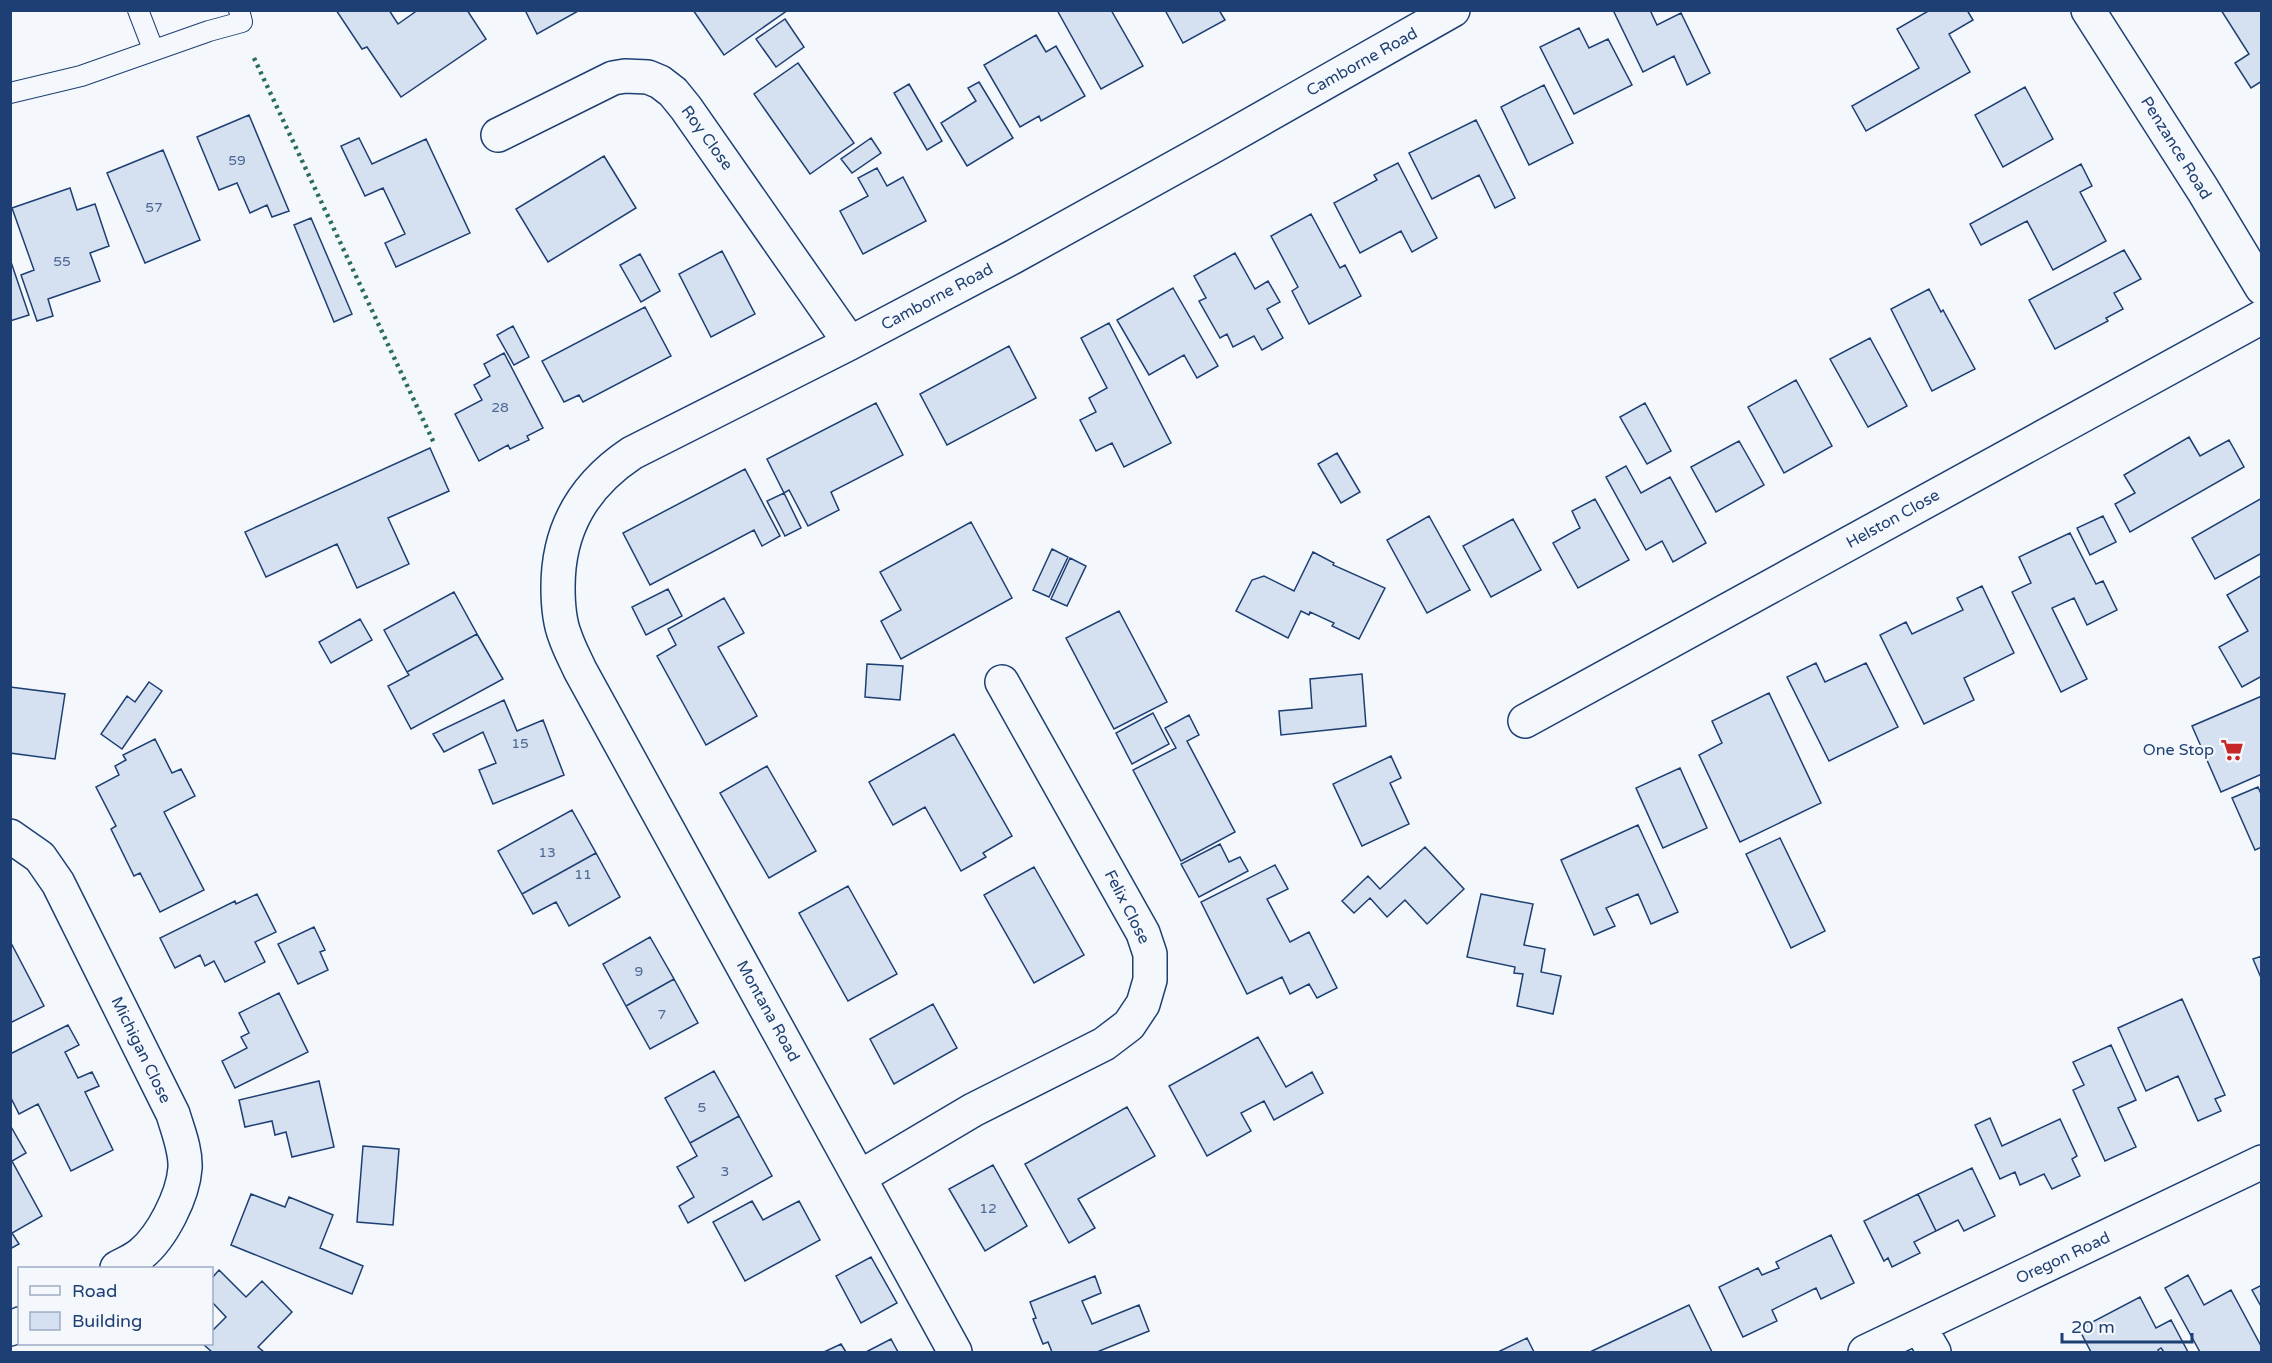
<svg xmlns="http://www.w3.org/2000/svg" width="2272" height="1363" viewBox="0 0 2272 1363" font-family="'Varela Round',sans-serif">
	<style>
		.building { fill: #d5e0f0; stroke: #1d3f73; stroke-width: 1.5 }
		.lines { fill: none; stroke-linecap: round; stroke-linejoin: round }
		.service-casing { stroke: #1d3f73; stroke-width: 22 }
		.minor-casing { stroke: #1d3f73; stroke-width: 36 }
		.tertiary-casing { stroke: #1d3f73; stroke-width: 36 }
		.service { stroke: #f4f7fb; stroke-width: 20 }
		.minor { stroke: #f4f7fb; stroke-width: 33 }
		.tertiary { stroke: #f4f7fb; stroke-width: 33 }
		.hedge { stroke: #2c6c60; stroke-width: 4.5; stroke-dasharray: 3 4.5; stroke-linecap: butt }
		.labels { text-anchor: middle; dominant-baseline: central; stroke-width: 4.5; stroke-linejoin: round; paint-order: stroke }
		.number-label { font-size: 14px; fill: #4b6792 }
		.street-label { font-size: 16px; fill: #1d3f73; stroke: #f4f7fb }
		.poi-label { font-size: 16px; fill: #1d3f73; stroke: #f4f7fb; text-anchor: end }
	</style>
	<rect width="100%" height="100%" fill="#f4f7fb"/>
	<path class="building" d="M336,10H389L398,24L418,10H467L486,39L401,97L367,47L362,49Z
		M525,10H580L537,34Z
		M693,10H788L724,55Z
		M1057,10H1111L1143,66L1101,89Z
		M1165,10H1219L1225,20L1183,43Z
		M1613,10H1650L1657,25L1681,13L1710,73L1687,85L1674,56L1643,72Z
		M1930,10H1967L1973,20L1949,34L1970,72L1866,131L1852,106L1919,68L1897,29Z
		M2221,10H2262V81L2251,88L2235,63L2249,54Z
		M785,19L804,47L776,67L756,39Z
		M1579,28L1589,48L1608,39L1632,85L1574,114L1540,47Z
		M1036,35L1046,52L1056,46L1085,96L1041,121L1039,116L1020,127L984,65Z
		M798,63L854,143L810,174L754,94Z
		M979,82L1013,138L967,166L941,123L976,101L968,88Z
		M909,84L942,141L927,150L894,93Z
		M1544,85L1573,143L1529,165L1501,107Z
		M2025,87L2053,139L2003,167L1975,115Z
		M249,115L289,211L272,217L267,205L250,213L237,183L219,190L197,137Z
		M1476,120L1515,198L1495,208L1479,175L1432,199L1409,153Z
		M359,138L372,164L426,139L470,233L396,267L385,243L405,234L383,188L365,196L341,146Z
		M871,138L881,153L852,173L841,159Z
		M163,150L200,240L145,263L107,173Z
		M604,156L636,208L548,262L516,209Z
		M1398,163L1437,238L1412,252L1401,231L1360,253L1334,203L1377,180L1374,175Z
		M2081,164L2092,186L2080,192L2106,241L2053,270L2027,221L1981,245L1970,224Z
		M877,168L887,186L903,177L926,221L863,254L840,211L868,196L858,178Z
		M70,188L77,210L95,204L109,246L90,253L100,281L48,299L53,316L37,321L21,275L34,270L12,208Z
		M1311,214L1340,268L1345,265L1361,296L1309,324L1292,291L1298,287L1271,236Z
		M311,218L352,314L334,322L294,225Z
		M2124,250L2141,279L2114,293L2123,309L2106,318L2108,321L2055,349L2029,300Z
		M722,251L755,314L711,337L679,274Z
		M1235,253L1255,289L1268,281L1280,302L1267,309L1283,338L1262,350L1254,336L1233,347L1227,334L1220,338L1199,301L1206,298L1194,276Z
		M640,254L660,291L641,302L620,265Z
		M10,259L29,315L10,321Z
		M1173,288L1218,366L1197,378L1184,355L1149,375L1117,320Z
		M1929,289L1941,312L1943,310L1975,369L1932,391L1891,309Z
		M645,307L671,356L583,402L579,395L564,402L542,361Z
		M1109,323L1171,443L1124,467L1112,443L1096,451L1080,420L1096,412L1089,398L1107,388L1081,338Z
		M513,326L529,357L514,365L497,335Z
		M1870,338L1907,406L1868,427L1830,359Z
		M1009,346L1036,398L947,445L920,394Z
		M504,353L543,428L527,436L529,440L510,449L508,445L479,461L455,414L482,400L474,385L490,376L484,364Z
		M1796,380L1832,446L1784,473L1748,407Z
		M876,403L903,455L831,492L839,510L808,526L789,490L784,493L767,459Z
		M1645,403L1671,451L1647,464L1620,417Z
		M2189,437L2200,456L2229,440L2244,467L2130,532L2115,504L2135,493L2124,475Z
		M1739,441L1764,485L1716,512L1691,467Z
		M430,448L449,491L388,518L409,564L357,588L337,544L266,577L245,532Z
		M1337,453L1360,492L1341,503L1318,464Z
		M1626,466L1641,493L1670,477L1706,543L1673,562L1662,541L1646,550L1606,477Z
		M745,469L780,536L762,546L754,530L650,585L623,533Z
		M784,493L801,528L785,536L767,501Z
		M2262,498V553L2215,579L2192,538Z
		M1595,499L1629,560L1578,588L1553,543L1580,528L1572,511Z
		M1429,516L1470,590L1427,613L1387,540Z
		M2103,516L2116,542L2090,555L2077,528Z
		M1513,519L1541,570L1491,597L1463,546Z
		M971,522L1012,598L901,659L881,621L901,610L880,572Z
		M2070,533L2096,584L2103,581L2117,610L2087,625L2074,598L2052,608L2087,679L2061,692L2012,592L2031,583L2019,557Z
		M1052,549L1068,557L1049,597L1033,590Z
		M1313,552L1334,563L1333,565L1385,588L1359,639L1332,626L1334,623L1310,612L1309,615L1301,611L1288,638L1236,611L1252,580L1264,576L1294,591Z
		M1070,558L1086,566L1067,606L1051,599Z
		M2262,575V676L2242,687L2219,647L2248,631L2227,595Z
		M1982,586L2014,653L1964,678L1974,700L1924,724L1880,635L1906,622L1912,634L1963,610L1957,598Z
		M668,589L682,616L646,635L632,607Z
		M454,592L477,634L407,672L384,630Z
		M724,598L744,633L718,647L757,716L706,745L657,656L676,645L668,629Z
		M1119,611L1167,702L1114,729L1066,638Z
		M360,619L372,640L331,663L319,642Z
		M477,634L503,679L411,729L388,686L409,675L407,672Z
		M1816,663L1825,682L1866,663L1898,727L1829,761L1787,677Z
		M867,664L903,666L900,700L865,697Z
		M1362,674L1366,726L1281,735L1279,711L1312,708L1310,679Z
		M149,682L162,691L122,749L101,734L127,696L135,702Z
		M10,687L65,694L55,759L10,753Z
		M1769,693L1821,803L1740,842L1699,755L1722,743L1712,721Z
		M2262,696V774L2221,792L2192,726Z
		M504,700L517,731L543,720L564,775L493,804L479,770L496,763L483,732L444,752L433,734Z
		M1153,713L1169,744L1132,764L1116,733Z
		M1189,715L1199,735L1187,741L1235,832L1181,861L1133,770L1176,748L1165,728Z
		M954,734L1012,836L983,853L986,857L961,871L925,807L893,825L869,782Z
		M155,739L172,773L181,769L195,796L164,812L204,890L160,912L140,873L134,876L111,829L116,826L96,787L119,775L115,766L126,760L123,755Z
		M1391,756L1401,778L1390,783L1409,824L1362,846L1333,784Z
		M767,766L816,851L769,878L720,793Z
		M1680,768L1707,828L1663,848L1636,788Z
		M2258,787L2262,796V847L2255,850L2232,798Z
		M572,810L596,853L522,894L498,851Z
		M1638,825L1678,912L1651,924L1638,894L1606,908L1615,926L1594,935L1561,860Z
		M1780,838L1825,931L1791,948L1746,854Z
		M1220,844L1229,862L1240,857L1248,871L1199,897L1181,864Z
		M1425,847L1464,889L1427,924L1405,900L1387,917L1370,898L1354,913L1342,901L1368,876L1380,889Z
		M596,853L620,897L569,926L556,902L533,914L522,894Z
		M1275,865L1288,889L1267,899L1290,942L1309,932L1337,988L1317,998L1309,984L1290,994L1282,977L1247,994L1201,902Z
		M1034,867L1084,955L1034,983L984,895Z
		M848,886L897,974L848,1001L799,913Z
		M257,894L276,932L255,942L265,962L225,982L214,961L205,966L200,955L175,968L160,938L235,901L236,904Z
		M1481,894L1533,904L1524,945L1545,949L1541,972L1561,976L1553,1014L1517,1006L1523,974L1514,973L1515,967L1467,957Z
		M314,927L325,950L320,952L328,970L298,984L278,944Z
		M650,937L674,979L626,1006L603,964Z
		M10,941L44,1006L10,1023Z
		M2262,956V980L2253,959Z
		M674,979L698,1023L650,1049L626,1006Z
		M279,993L308,1052L235,1088L222,1061L247,1048L241,1037L249,1033L239,1013Z
		M2182,999L2225,1095L2215,1099L2221,1111L2198,1121L2178,1076L2146,1091L2118,1028Z
		M933,1004L957,1048L894,1084L870,1039Z
		M68,1025L79,1045L65,1052L78,1078L92,1072L99,1086L85,1092L113,1150L71,1171L38,1104L19,1114L10,1096V1054Z
		M1258,1037L1286,1087L1312,1072L1323,1093L1274,1120L1264,1101L1241,1113L1251,1131L1207,1156L1169,1086Z
		M2111,1045L2136,1100L2118,1108L2136,1147L2105,1161L2073,1090L2084,1085L2073,1062Z
		M714,1071L739,1116L690,1143L665,1098Z
		M319,1081L334,1147L292,1157L286,1132L275,1135L272,1121L245,1127L239,1100Z
		M1127,1107L1155,1156L1078,1199L1095,1228L1069,1243L1025,1164Z
		M739,1116L772,1176L688,1223L679,1206L694,1197L677,1167L697,1156L690,1143Z
		M1990,1118L2002,1146L2060,1119L2077,1156L2072,1159L2080,1176L2052,1189L2044,1174L2020,1185L2015,1172L2000,1179L1975,1125Z
		M10,1125L26,1153L12,1161L42,1216L12,1233L19,1244L10,1249Z
		M363,1146L399,1149L393,1225L357,1222Z
		M993,1165L1027,1226L985,1251L949,1189Z
		M1972,1168L1995,1216L1964,1231L1958,1220L1936,1231L1918,1194Z
		M251,1194L285,1207L289,1197L333,1215L320,1248L363,1266L352,1294L231,1245Z
		M1918,1194L1936,1231L1914,1242L1920,1253L1892,1267L1888,1258L1884,1261L1864,1221Z
		M752,1201L763,1220L799,1201L820,1240L745,1281L713,1222Z
		M1831,1235L1854,1283L1821,1299L1816,1288L1772,1310L1777,1321L1743,1337L1719,1287L1758,1268L1762,1275L1779,1268L1776,1262Z
		M871,1257L897,1303L861,1323L836,1276Z
		M219,1270L246,1297L262,1281L292,1312L258,1347L264,1352H212L203,1344H212V1331L226,1317L212,1302V1278Z
		M2188,1275L2204,1305L2231,1290L2261,1346V1352H2200L2165,1288Z
		M1095,1276L1101,1293L1082,1301L1092,1324L1139,1305L1149,1331L1097,1352H1052L1048,1342L1043,1344L1033,1319L1036,1318L1030,1302Z
		M2262,1285V1308L2252,1290Z
		M2140,1297L2156,1328L2171,1320L2188,1352H2164L2161,1348L2158,1350L2159,1352H2091L2079,1329Z
		M1689,1305L1712,1352H1590Z
		M1527,1338L1534,1352H1498Z
		M891,1339L898,1352H866Z
		M841,1344L846,1352H824Z"/>
	<g class="lines">
		<g class="service-casing">
			<path id="service" d="M138,10L153,49
				M10,93L81,76L209,31L242,22L239,10"/>
		</g>
		<g class="minor-casing">
			<path id="minor" d="M498,135L613,78L625,76L648,77L660,82L673,92L686,108L850,343
				M1525,721L2262,317
				M10,836L40,857L58,883L173,1114C178,1131 186,1150 185,1168C183,1196 162,1237 141,1254C134,1260 124,1264 117,1268
				M860,1177L973,1110L1104,1044L1129,1025L1143,1004L1150,980V954L1143,933L1002,682
				M1919,1326L1934,1352
				M10,1329L20,1324
				M955,1352L580,670C575,659 569,648 565,636C559,621 558,603 558,587C558,528 584,485 632,453L850,343L1013,257L1208,149L1453,10
				M1865,1352L2262,1162"/>
		</g>
		<g class="tertiary-casing">
			<path id="tertiary" d="M2088,10L2203,190L2262,288"/>
		</g>
		<use href="#service" class="service"/>
		<use href="#minor" class="minor"/>
		<use href="#tertiary" class="tertiary"/>
		<path class="hedge" d="M254,58L434,443"/>
	</g>
	<defs>
		<g id="supermarket-bare" transform="scale(1.8)"><path d="M-6-5.5h2.5l.6 2H6L4.5 2H-2.5L-4.4-4H-6ZM-1.5 3.2a1.3 1.3 0 1 0 .1 0ZM3 3.2a1.3 1.3 0 1 0 .1 0Z" fill="#c62828" stroke="#f4f7fb" stroke-width="2.5" paint-order="stroke"/></g>
	</defs>
	<g fill-rule="evenodd">
		<use href="#supermarket-bare" x="2232" y="750"/>
	</g>
	<g class="labels">
		<g class="number-label">
			<text x="237" y="160">59</text>
			<text x="154" y="207">57</text>
			<text x="62" y="261">55</text>
			<text x="500" y="407">28</text>
			<text x="520" y="743">15</text>
			<text x="547" y="852">13</text>
			<text x="583" y="874">11</text>
			<text x="639" y="971">9</text>
			<text x="662" y="1014">7</text>
			<text x="702" y="1107">5</text>
			<text x="725" y="1171">3</text>
			<text x="988" y="1208">12</text>
		</g>
		<g class="street-label">
			<text transform="translate(1362 62) rotate(-29)">Camborne Road</text>
			<text transform="translate(707 138) rotate(54)">Roy Close</text>
			<text transform="translate(2176 148) rotate(58)">Penzance Road</text>
			<text transform="translate(937 297) rotate(-28)">Camborne Road</text>
			<text transform="translate(1893 519) rotate(-29)">Helston Close</text>
			<text transform="translate(1127 907) rotate(63)">Felix Close</text>
			<text transform="translate(768 1011) rotate(61)">Montana Road</text>
			<text transform="translate(141 1050) rotate(64)">Michigan Close</text>
			<text transform="translate(2063 1258) rotate(-25)">Oregon Road</text>
		</g>
		<g class="poi-label">
			<text x="2214" y="750">One Stop</text>
		</g>
	</g>
	<rect width="2272" height="1363" fill="none" stroke="#1d3f73" stroke-width="24"/>
	<rect x="18" y="1267" width="195" height="78" fill="#f4f7fb" stroke="#9eadc5" stroke-width="1.5"/>
	<rect x="30" y="1286" width="30" height="9" fill="#f4f7fb" stroke="#9eadc5" stroke-width="1.5"/>
	<text x="72" y="1297" font-size="18" fill="#1d3f73">Road</text>
	<rect x="30" y="1312" width="30" height="18" fill="#d5e0f0" stroke="#9eadc5" stroke-width="1.5"/>
	<text x="72" y="1327" font-size="18" fill="#1d3f73">Building</text>
	<path d="M2062 1333v9h130v-9" fill="none" stroke="#1d3f73" stroke-width="3"/>
	<text x="2071" y="1333" font-size="18" fill="#1d3f73" stroke="#f4f7fb" stroke-width="4.5" paint-order="stroke">20 m</text>
</svg>
